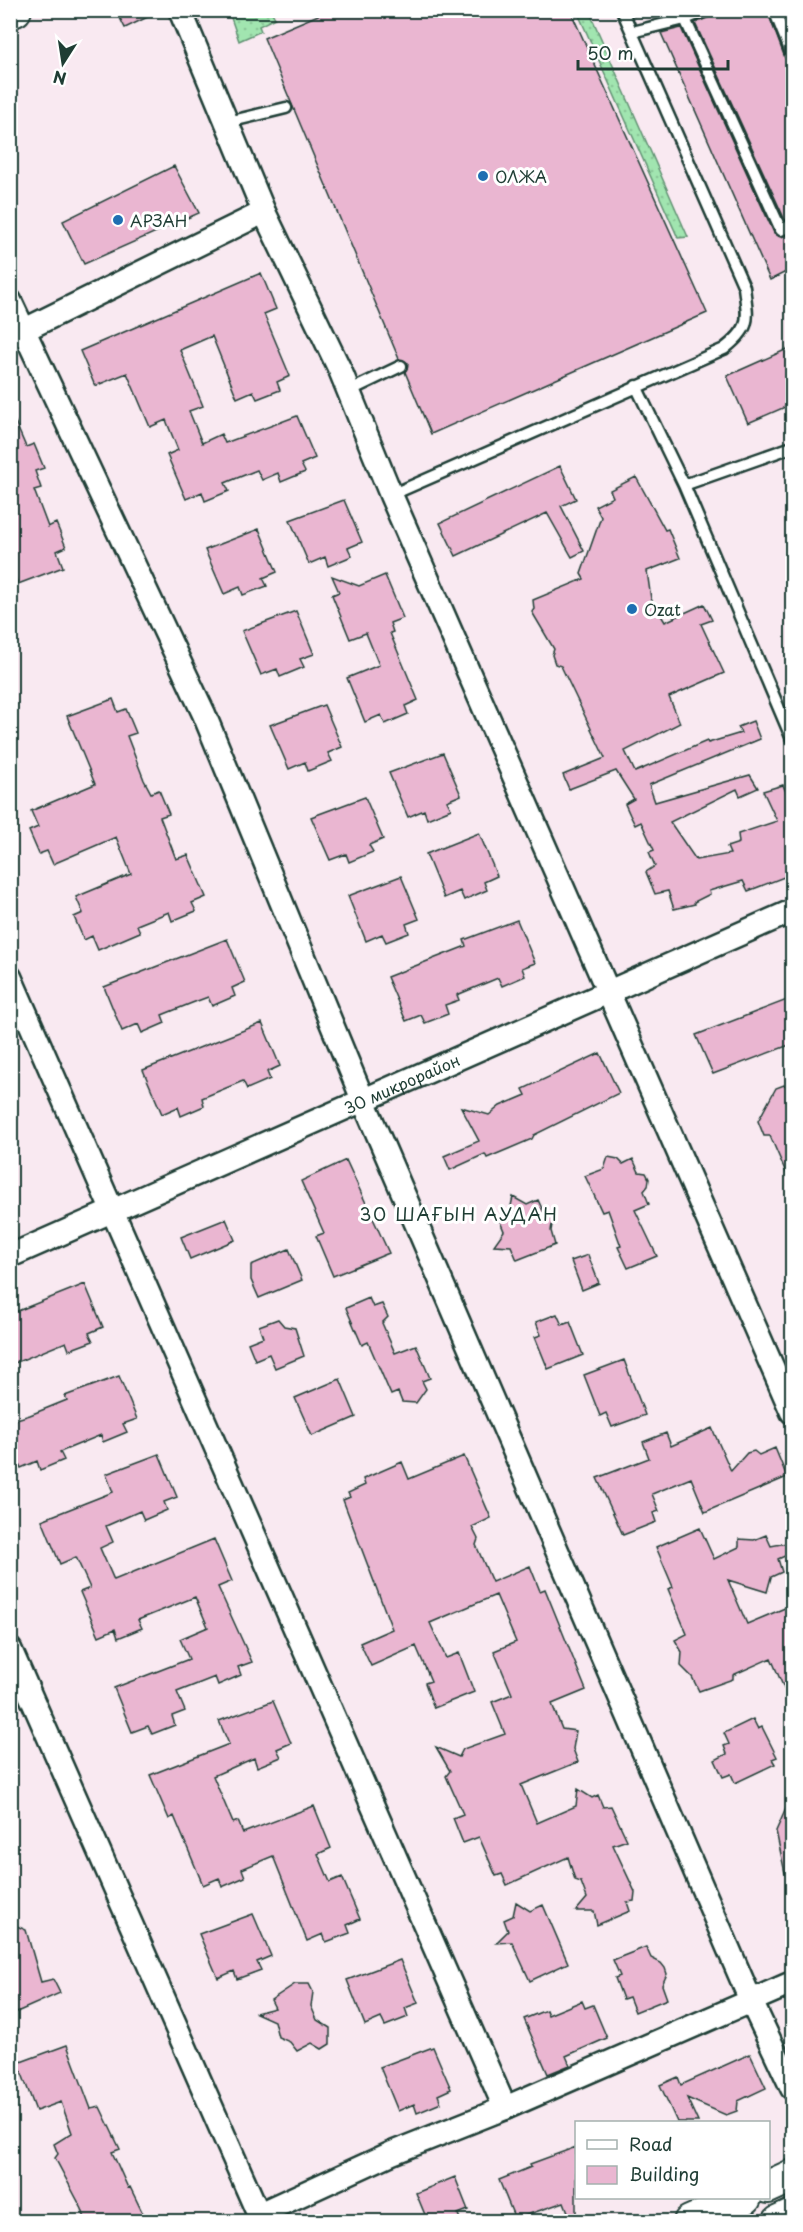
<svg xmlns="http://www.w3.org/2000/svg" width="803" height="2232" viewBox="0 0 803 2232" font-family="'Playpen Sans',sans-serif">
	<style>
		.grass { fill: url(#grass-dots); stroke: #609172; stroke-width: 1.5 }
		.building { fill: #eab6d1; stroke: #1f3d34; stroke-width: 1.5 }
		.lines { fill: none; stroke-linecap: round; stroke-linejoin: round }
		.lane-casing { stroke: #1f3d34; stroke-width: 15 }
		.street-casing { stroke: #1f3d34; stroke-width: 27 }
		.secondary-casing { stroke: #1f3d34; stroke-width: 36 }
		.lane { stroke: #fff; stroke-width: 10 }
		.street { stroke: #fff; stroke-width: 22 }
		.secondary { stroke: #fff; stroke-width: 32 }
		.poi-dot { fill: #1f6fb2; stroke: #fff; stroke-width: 2 }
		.labels { text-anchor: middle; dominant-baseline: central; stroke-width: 6; stroke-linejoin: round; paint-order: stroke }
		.poi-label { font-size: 16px; fill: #1f3d34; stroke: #fff; text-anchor: start }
		.street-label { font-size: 16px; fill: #1f3d34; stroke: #fff }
		.neighbourhood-label { font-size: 18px; letter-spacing: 1.5px; fill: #1f3d34; stroke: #fff }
	</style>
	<defs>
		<pattern id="grass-dots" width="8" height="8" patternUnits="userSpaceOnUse" patternTransform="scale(1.5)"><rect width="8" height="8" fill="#a1e5b0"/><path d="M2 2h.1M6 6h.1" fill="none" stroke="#8ac598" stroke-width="1.8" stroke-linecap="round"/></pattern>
	</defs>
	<rect width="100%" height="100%" fill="#f9e9f1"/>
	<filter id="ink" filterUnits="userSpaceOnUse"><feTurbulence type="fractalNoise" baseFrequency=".0167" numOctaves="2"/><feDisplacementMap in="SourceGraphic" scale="12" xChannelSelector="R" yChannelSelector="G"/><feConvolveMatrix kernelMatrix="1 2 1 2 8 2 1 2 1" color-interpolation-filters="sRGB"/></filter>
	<g filter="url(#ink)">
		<path class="grass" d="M240,11H271L275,18L259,26L261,31L239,41L230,15Z
			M577,11H589L688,237L678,238Z"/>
		<path class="building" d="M116,10H162L125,28Z
			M330,10H570L707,313L431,434L405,372L408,363L399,359L264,38Z
			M714,10H767L785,58L792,62V218L785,220L695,23L710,17Z
			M681,28L774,233L781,237L792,233V269L770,280L661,33Z
			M174,166L199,213L84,264L63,221Z
			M261,273L276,309L264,314L290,376L277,382L280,390L257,399L253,391L237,398L212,336L180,350L203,406L189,411L202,443L221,434L225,443L297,416L315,458L301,464L305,472L281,482L278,473L262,480L257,470L225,483L229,491L205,501L202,492L186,499L167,455L178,450L166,420L150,427L127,373L95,386L80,351Z
			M792,347V404L748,423L727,376Z
			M10,410L26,447L34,444L44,468L35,471L41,488L34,490L48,527L56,523L66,547L57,551L63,567L18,584L10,564Z
			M560,466L576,499L561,506L584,551L572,557L547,513L456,556L440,523Z
			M636,477L665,530L668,529L680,558L647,571L651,599L665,622L704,604L712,620L701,624L724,673L669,697L680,723L625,751L635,772L707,741L708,743L741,733L738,727L753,721L760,739L649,785L655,802L750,775L758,788L740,796L737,789L670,822L696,860L730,854L727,847L739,843L738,834L777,821L763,791L783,785L792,806V874L748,891L743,881L709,891L710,894L694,902L695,904L674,909L668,891L655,894L646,872L655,866L649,852L654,850L641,822L635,825L630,815L625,804L634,799L616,771L569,789L563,775L605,758L561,666L555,664L552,655L554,649L532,612L534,609L533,600L584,579L581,574L601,517L595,506L613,497L610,490Z
			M344,500L362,542L348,548L352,556L328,566L325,557L309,564L290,520Z
			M259,529L277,572L263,578L267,586L243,595L240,587L224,594L205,550Z
			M385,575L403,618L390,623L393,632L390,633L418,700L405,706L408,714L385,724L381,715L365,722L347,678L379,665L366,633L350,639L332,595L339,592L332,576L359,586Z
			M296,611L314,654L300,659L304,667L280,677L277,669L261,675L242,631Z
			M113,699L118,712L126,709L136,733L127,736L144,780L151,793L159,790L169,814L160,817L176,859L188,855L206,897L192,903L196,911L172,921L169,912L137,925L140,932L98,950L92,936L84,940L74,917L83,913L76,897L131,874L116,837L53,864L47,851L39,854L29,831L38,827L31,811L95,784L67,716Z
			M324,705L342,747L328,753L332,761L308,771L305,762L289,769L270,725Z
			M443,753L461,795L447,801L451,809L427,819L424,810L408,817L389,773Z
			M365,797L383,839L369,845L373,852L349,862L346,854L330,860L311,817Z
			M479,833L497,876L484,882L487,890L464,900L460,891L444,898L426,854Z
			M401,876L419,919L406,924L409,933L386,942L382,934L366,941L348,896Z
			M517,920L535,963L522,968L525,976L502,986L498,978L457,995L459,1000L445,1005L448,1014L425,1023L421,1015L406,1021L387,977L466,946L464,940Z
			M227,939L245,982L232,988L235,996L212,1006L208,997L192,1003L162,1015L165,1023L142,1033L138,1024L122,1031L104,987Z
			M792,998V1044L713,1074L696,1035Z
			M262,1023L280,1066L267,1072L270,1079L247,1089L243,1081L202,1098L204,1106L181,1116L178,1107L162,1114L143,1070Z
			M600,1053L619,1093L534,1135L532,1139L487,1158L485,1154L450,1170L444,1156L479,1141L461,1107L489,1115L500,1106L526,1095L523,1089Z
			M784,1085L792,1087V1186L770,1136H764L758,1121L776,1088Z
			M608,1157L618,1159L623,1164L633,1159L639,1172L646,1173L649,1179L648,1186L644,1191L649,1204L635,1210L657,1256L628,1268L618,1247L621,1246L608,1210L602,1212L585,1176L604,1169Z
			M346,1160L389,1253L333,1276L316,1236L324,1233L301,1181Z
			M513,1197L527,1205L538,1200L545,1215L553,1218L551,1231L555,1245L517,1260L511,1246L494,1245L504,1231L499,1219L509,1215Z
			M226,1219L235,1240L190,1259L181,1237Z
			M289,1249L302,1280L259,1298L251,1280V1265Z
			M588,1255L599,1283L582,1290L571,1261Z
			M85,1284L103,1327L89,1333L93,1341L69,1350L66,1342L10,1365V1314Z
			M369,1298L373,1307L382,1304L388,1317L382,1323L395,1353L416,1345L430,1378L422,1381L426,1389L416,1403L402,1402L398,1392L391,1395L368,1342L362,1345L346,1308Z
			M557,1314L562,1325L570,1322L583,1355L548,1369L535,1337L541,1335L536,1322Z
			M278,1319L284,1326L295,1328L304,1356L275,1368L269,1354L255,1360L248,1343L263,1337L259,1326Z
			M624,1360L645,1415L612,1427L606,1413L600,1416L584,1375Z
			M119,1376L137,1419L123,1424L127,1432L103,1442L101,1435L60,1452L64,1460L40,1470L37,1461L21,1468L10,1443V1421L30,1415L67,1400L65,1396Z
			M340,1379L356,1417L312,1436L295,1398Z
			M712,1428L731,1471L747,1453L754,1451L759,1455L775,1448L787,1477L705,1512L691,1478L652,1494L659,1511L653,1513L656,1522L623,1535L597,1478L649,1458L643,1442L666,1433L671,1446Z
			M159,1454L177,1497L164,1502L167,1510L144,1520L140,1511L106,1526L113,1542L100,1548L114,1580L214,1539L232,1581L218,1587L252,1662L238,1667L241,1675L218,1685L215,1677L177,1692L185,1711L172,1716L175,1725L152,1734L148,1726L132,1732L114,1688L189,1659L180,1639L208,1627L195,1597L138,1620L142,1628L118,1638L115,1629L99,1636L80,1592L90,1588L76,1557L60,1564L42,1520L113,1492L106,1474Z
			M464,1456L491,1518L472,1527L478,1539L476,1545L492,1582L530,1566L540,1591L545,1589L586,1690L552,1704L562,1729L576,1731L573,1749L578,1762L521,1785L537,1823L576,1806L578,1789L592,1798L598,1795L603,1807L611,1806L627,1840L613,1845L635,1892L634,1901L627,1902L630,1911L597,1925L594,1911H576L587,1898L581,1882L575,1880L568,1857L507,1885L502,1874L496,1876L479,1837L463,1843L453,1818L463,1814L446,1776L450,1771L436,1747L459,1757L463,1749L505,1734L492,1702L512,1694L494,1651L516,1642L496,1595L430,1623L446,1658L459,1653L474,1692L434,1708L425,1683L431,1681L416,1646L371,1666L360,1643L392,1629L343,1500L350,1497L348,1493L365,1485L363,1479L402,1462L409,1479Z
			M700,1528L714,1559L739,1547V1539L754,1540L766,1535L771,1546L792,1542V1553L778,1559L782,1572L771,1577L767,1592L728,1580L747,1624L792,1605V1707L771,1658L733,1675V1679L699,1691L692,1677L681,1666L682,1652L675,1640L687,1634L668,1589L673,1587L656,1547Z
			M273,1701L291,1743L277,1749L281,1757L257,1767L254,1758L213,1776L233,1823L238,1821L243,1833L314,1806L331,1848L318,1854L330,1882L342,1877L360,1919L347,1925L350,1933L326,1942L323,1934L307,1941L273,1856L242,1869L245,1877L222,1887L219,1878L203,1885L174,1816L169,1819L150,1775L229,1744L219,1721Z
			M753,1719L758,1729L762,1727L777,1757L772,1759L775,1764L735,1783L731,1774L723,1777L715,1760L727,1754L724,1746L729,1744L724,1733Z
			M792,1795V1872L785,1873L776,1831Z
			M516,1902L530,1911L543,1905L568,1963L530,1981L512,1942L496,1943L508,1931L504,1920L513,1916Z
			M253,1914L271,1956L257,1962L261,1970L237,1979L234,1971L218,1978L199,1934Z
			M10,1923L26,1930L41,1982L53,1979L60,1993L10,2015Z
			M646,1947L651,1958L661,1963L665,1968L667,1974L662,1985L667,1999L635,2012L629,1997L623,1999L615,1978L620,1976L613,1960Z
			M400,1960L418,2003L405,2008L408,2017L385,2026L381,2018L365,2025L347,1980Z
			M295,1984H309L313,1992L311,2006L317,2020L330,2028V2044L322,2049L312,2043L297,2051L290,2042L278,2037L274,2021L256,2013L275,2008L271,2000Z
			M582,2001L585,2008L593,2005L607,2038L566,2056L570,2065L548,2074L524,2019L546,2010L548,2015Z
			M67,2045L91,2109L100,2107L120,2149L112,2152L128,2188L130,2187L147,2222H86L82,2209L55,2158L58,2154L54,2144L72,2133L61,2102L36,2111L18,2063Z
			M433,2047L451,2089L438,2095L441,2103L417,2113L414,2104L398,2111L380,2067Z
			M750,2054L766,2088L738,2101L737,2111L726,2115L687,2098L698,2122H677L660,2085L678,2077L681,2085Z
			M576,2147V2222H572L564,2202L515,2219L499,2180L531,2167L530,2164Z
			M455,2177L468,2210L458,2214L461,2222H428L416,2193Z"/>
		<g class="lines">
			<g class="lane-casing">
				<path id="lane" d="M774,10L792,55
					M685,19L781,230L792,225
					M632,32L685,19L707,10
					M228,122L286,108
					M636,386L684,485L792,739
					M349,391L401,366
					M684,485L792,447
					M391,495L724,349C752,327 748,320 744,287L622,10"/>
			</g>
			<g class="street-casing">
				<g id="street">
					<path d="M180,10L264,212L340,370L391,495L792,1412"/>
					<path d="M10,301L204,714L363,1100L751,2001L792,2088"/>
					<path d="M12,336L264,212"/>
					<path d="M10,977L505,2108"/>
					<path id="s1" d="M10,1256L792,911"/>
					<path d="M10,1649L262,2222"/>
					<path d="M259,2214L392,2153L505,2108L792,1983"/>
				</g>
			</g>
			<g class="secondary-casing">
				<path id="secondary" d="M10,12L15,10
					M768,2187L792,2176
					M690,2222L745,2198
					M779,2222L792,2216"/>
			</g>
			<use href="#lane" class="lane"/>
			<use href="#street" class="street"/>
			<use href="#secondary" class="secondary"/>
		</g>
	</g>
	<g class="poi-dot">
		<circle cx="483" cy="176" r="6"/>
		<circle cx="118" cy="220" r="6"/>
		<circle cx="632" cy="609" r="6"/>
	</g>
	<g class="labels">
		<g class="poi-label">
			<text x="495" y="176">ОЛЖА</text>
			<text x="130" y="220">АРЗАН</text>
			<text x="644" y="609">Ozat</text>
		</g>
		<g class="street-label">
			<text stroke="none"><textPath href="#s1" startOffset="428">30 микрорайон</textPath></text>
		</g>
		<g class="neighbourhood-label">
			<text x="459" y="1213">30 ШАҒЫН АУДАН</text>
		</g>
	</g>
	<rect width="803" height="2232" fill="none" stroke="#fff" stroke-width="36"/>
	<rect x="18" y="18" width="767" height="2196" fill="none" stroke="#1f3d34" stroke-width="2" filter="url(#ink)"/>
	<rect x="575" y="2121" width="195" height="78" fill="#ffffff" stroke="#a5b1ae" stroke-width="1.5"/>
	<rect x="587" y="2140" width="30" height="9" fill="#ffffff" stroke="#a5b1ae" stroke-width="1.5"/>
	<text x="629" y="2151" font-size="18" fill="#1f3d34">Road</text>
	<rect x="587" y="2166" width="30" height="18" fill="#eab6d1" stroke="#a5b1ae" stroke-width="1.5"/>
	<text x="629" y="2181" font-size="18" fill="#1f3d34">Building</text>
	<g transform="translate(63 63) rotate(192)" stroke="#ffffff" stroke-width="4.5" paint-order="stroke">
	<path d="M0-4.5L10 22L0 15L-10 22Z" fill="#1f3d34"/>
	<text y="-9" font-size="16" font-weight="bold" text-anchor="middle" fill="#1f3d34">N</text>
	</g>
	<path d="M578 60v9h150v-9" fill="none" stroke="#1f3d34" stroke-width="3"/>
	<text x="587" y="60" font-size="18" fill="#1f3d34" stroke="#ffffff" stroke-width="4.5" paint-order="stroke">50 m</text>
</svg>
